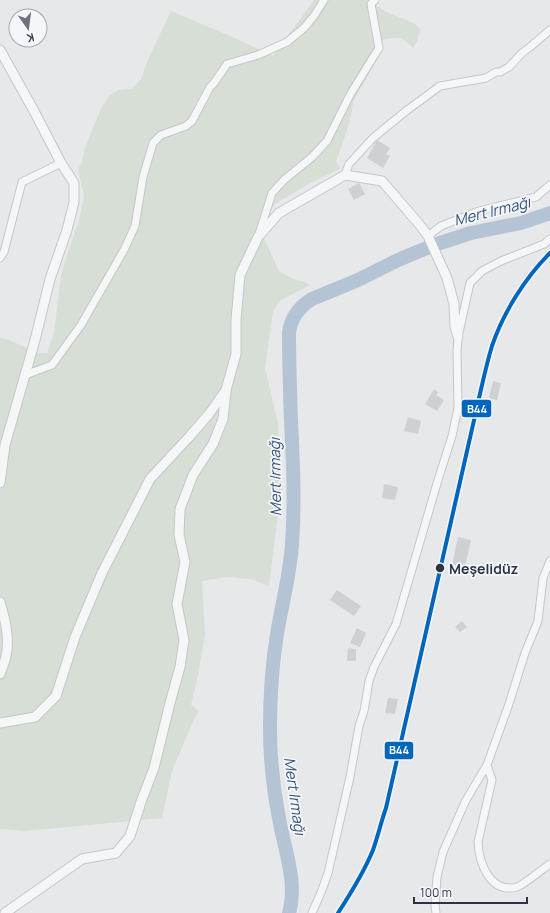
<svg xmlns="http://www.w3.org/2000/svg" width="550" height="913" viewBox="0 0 550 913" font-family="Manrope,sans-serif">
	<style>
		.green { fill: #d6ded6 }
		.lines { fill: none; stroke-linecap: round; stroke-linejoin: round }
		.river { stroke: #b4c4d5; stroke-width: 14 }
		.building { fill: #ced0d3 }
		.minor-casing { stroke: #c4c6c8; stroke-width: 9 }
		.tertiary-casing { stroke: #c4c6c8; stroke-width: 11 }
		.minor { stroke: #f5f6f7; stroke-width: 7 }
		.tertiary { stroke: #f5f6f7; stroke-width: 9 }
		.rail-1-casing { stroke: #f4f6f9; stroke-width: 7 }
		.rail-1 { stroke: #0065bd; stroke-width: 4 }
		.stop-dot { fill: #2b3445; stroke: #f4f6f9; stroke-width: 1.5 }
		.labels { text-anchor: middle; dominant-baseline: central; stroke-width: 3.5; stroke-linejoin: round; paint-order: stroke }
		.stop-label { font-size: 14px; font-weight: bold; fill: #2b3445; stroke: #f4f6f9; text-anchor: start }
		.water-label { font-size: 15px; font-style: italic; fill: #34527a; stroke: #f4f6f9 }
		.line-badge { stroke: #f4f6f9; stroke-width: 1.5 }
		.badge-label { font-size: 11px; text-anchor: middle; font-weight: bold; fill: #fff }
	</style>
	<rect width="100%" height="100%" fill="#e6e8ea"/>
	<path class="green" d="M314,0H371L372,3C378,6 384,11 391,14C402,19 413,20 421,30L418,35V40L413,48C402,37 398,36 383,40V46L378,58L353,102C352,120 342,144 336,161L340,169L312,182L275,204L258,228L261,232L279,271L293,279L302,281L310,285L281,300L273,311L265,369L278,423L281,488L269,586L251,579L228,577L202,581L205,635L198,675L191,705L199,711L194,719L172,771L162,818L25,831L0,829V338L7,339L38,353H47L54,333L61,276L67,255L79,221L84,196L78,169L82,163L85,148L101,108L110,95L119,90L131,89L136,85L142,78L146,64L171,11L237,39L273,56Z"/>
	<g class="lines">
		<path class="river" d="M289,913C298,883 284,848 279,818C273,788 270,758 270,727C270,696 272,665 277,634C282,604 290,575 292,544C295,503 293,462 291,420C290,391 289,362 289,333C291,317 299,307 312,299L358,280L398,260L434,245L471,233L521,223L550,213"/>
	</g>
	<path class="building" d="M377,140L390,148L386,154L390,156L383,168L367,158Z
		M359,183L365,194L354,200L348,189Z
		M493,381L501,383L497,400L489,398Z
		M434,389L438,392L436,395L444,400L437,411L425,404Z
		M408,417L421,421L418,434L404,431Z
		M384,484L398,487L395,500L382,498Z
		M458,537L471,540L465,567L452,565Z
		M337,590L361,606L354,616L330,600Z
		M462,621L467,627L460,632L455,627Z
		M357,628L366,633L360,647L350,643Z
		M348,648L356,649V661H347Z
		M388,698L398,699L395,714L385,713Z"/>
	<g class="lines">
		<g class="minor-casing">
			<path id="minor" d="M345,175L349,164L373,138L406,111L440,86L486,78L496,72H500L509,67L522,53L530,47L550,30
				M259,234L272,193L284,180L312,157L327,141L351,93L379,48L371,4L375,0
				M428,236L441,226L479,211L536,197L550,185
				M0,258L4,252L22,182L61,163
				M25,375L52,365L81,325L124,250L135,226L143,177L153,143L161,135L186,126L192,121L210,87L214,83L227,64L258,55L287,42L304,28L314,16L324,0
				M487,765L492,780L478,842C479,863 490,894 517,887C522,886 544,868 550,864
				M312,913L322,890L328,873L350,777L359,726L364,711L369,681L374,667L396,624L438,480L452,436L458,408L457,353L458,337L470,283L482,271L501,261L544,244L550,239
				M436,913L435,905L437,877L443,852L466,800L487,765L508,707L525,653L538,621L543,578L550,561"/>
		</g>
		<g class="tertiary-casing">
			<path id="tertiary" d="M0,50L34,111L61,163L74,183V202L67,230L50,279L35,340L5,445L0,483
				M0,602C5,619 10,638 6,656C5,662 2,668 0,674
				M0,723L35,717L56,696L75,637L102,573L150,479L189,437L209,414L226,390L236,354V320L240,275L258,237L279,213L345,175L382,181L419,224L428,236L447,278L454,304L455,327L458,337
				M5,913L82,859L116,853L130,836L141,802L154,768L170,703L180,667L184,640L177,604L185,562L179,535L180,509L193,475L213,444L223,419L226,391"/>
		</g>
		<use href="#minor" class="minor"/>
		<use href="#tertiary" class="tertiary"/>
		<g class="rail-1-casing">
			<path id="rail-1" d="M338,913C351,893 364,872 373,850C378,836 381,822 386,808L482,385C485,372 488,359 492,346C503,313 525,278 550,253"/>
		</g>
		<use href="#rail-1" class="rail-1"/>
	</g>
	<circle class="stop-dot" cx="440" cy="568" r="5"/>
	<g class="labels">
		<g class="stop-label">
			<text x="449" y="568">Meşelidüz</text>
		</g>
		<g class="water-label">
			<text transform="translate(492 211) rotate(-14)">Mert Irmağı</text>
			<text transform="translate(275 477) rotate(-91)">Mert Irmağı</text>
			<text transform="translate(295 796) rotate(82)">Mert Irmağı</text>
		</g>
	</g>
	<g class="line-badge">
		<rect x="461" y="399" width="31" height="19" rx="4" fill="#0065bd"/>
		<rect x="384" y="741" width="30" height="19" rx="4" fill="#0065bd"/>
	</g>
	<g class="badge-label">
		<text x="477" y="413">B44</text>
		<text x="399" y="754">B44</text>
	</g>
	<g transform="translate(28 28) rotate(166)"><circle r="19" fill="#f4f6f9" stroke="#a4a8b1"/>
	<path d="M0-3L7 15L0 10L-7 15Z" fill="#6c737f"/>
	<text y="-6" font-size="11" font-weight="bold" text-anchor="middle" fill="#2b3445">K</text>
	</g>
	<path d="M414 897v6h113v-6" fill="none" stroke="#2b3445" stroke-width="2"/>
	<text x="420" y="897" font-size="12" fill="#2b3445" stroke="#f4f6f9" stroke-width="3" paint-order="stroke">100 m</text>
</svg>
